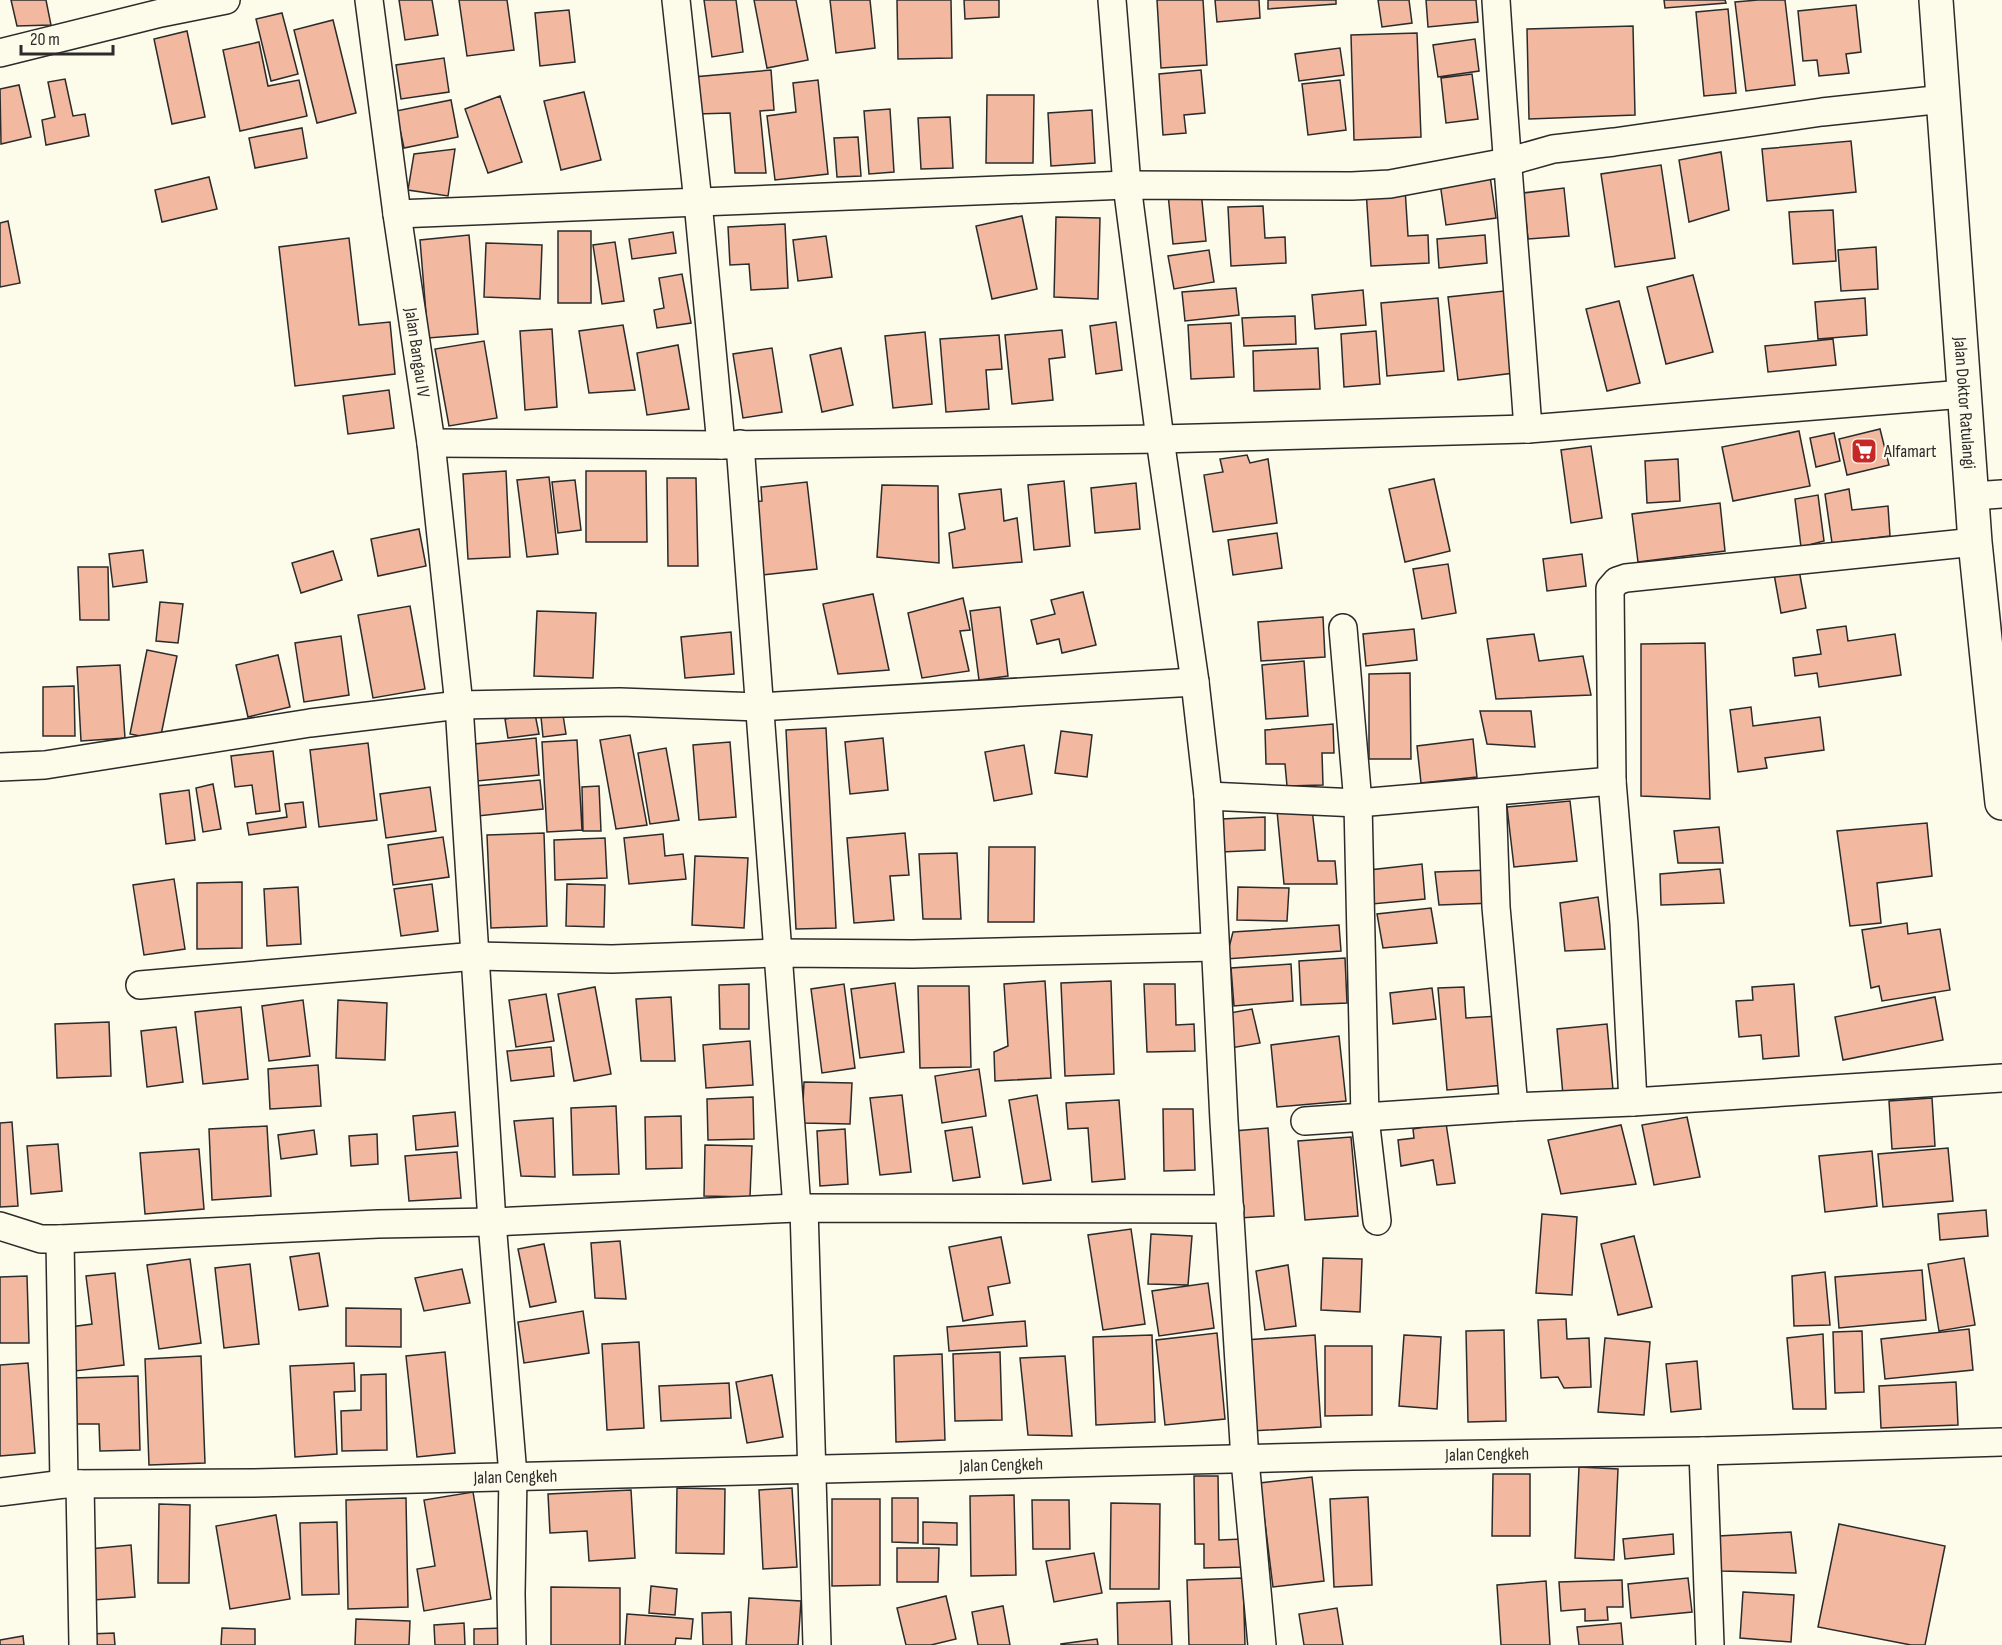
<svg xmlns="http://www.w3.org/2000/svg" width="2002" height="1645" viewBox="0 0 2002 1645" font-family="'Sofia Sans Condensed',sans-serif">
	<style>
		.building { fill: #f2b8a0; stroke: #2b2b2b; stroke-width: 1.5 }
		.lines { fill: none; stroke-linecap: round; stroke-linejoin: round }
		.street-casing { stroke: #2b2b2b; stroke-width: 30 }
		.highway-casing { stroke: #2b2b2b; stroke-width: 36 }
		.street { stroke: #fdfbea; stroke-width: 27 }
		.highway { stroke: #fdfbea; stroke-width: 33 }
		.labels { text-anchor: middle; dominant-baseline: central; stroke-width: 4.5; stroke-linejoin: round; paint-order: stroke }
		.street-label { font-size: 18px; fill: #2b2b2b; stroke: #fdfbea }
		.poi-label { font-size: 18px; fill: #2b2b2b; stroke: #fdfbea; text-anchor: start }
	</style>
	<rect width="100%" height="100%" fill="#fdfbea"/>
	<path class="building" d="M11,0H46L51,25L17,26Z
		M399,0H432L438,35L405,40Z
		M459,0H507L514,50L467,56Z
		M704,0H736L743,52L712,57Z
		M754,0H796L808,60L767,68Z
		M830,0H870L875,48L836,53Z
		M897,0H951L952,58L898,59Z
		M964,0H999V17L965,19Z
		M1157,0H1203L1207,65L1161,68Z
		M1215,0H1259L1260,18L1217,22Z
		M1268,0H1336V4L1268,9Z
		M1378,0H1409L1412,23L1382,27Z
		M1426,0H1476L1478,22L1428,27Z
		M1664,0H1725L1726,3L1665,8Z
		M1758,0H1785L1795,85L1746,91L1735,2Z
		M1856,5L1861,52L1846,54L1849,73L1819,76L1817,60L1803,61L1798,11Z
		M1728,9L1736,93L1704,96L1696,12Z
		M569,10L575,62L540,66L535,13Z
		M282,13L298,74L271,81L256,19Z
		M333,20L356,113L317,123L294,30Z
		M1633,26L1635,115L1529,119L1527,29Z
		M187,31L205,117L172,124L154,39Z
		M1417,33L1421,137L1354,140L1351,35Z
		M1475,39L1479,71L1438,77L1433,45Z
		M259,42L268,86L299,80L307,116L240,131L223,50Z
		M1340,48L1344,75L1299,81L1295,54Z
		M444,58L449,92L401,99L396,65Z
		M771,70L774,110L760,111L766,173H735L730,113L697,114L693,77Z
		M1201,70L1205,113L1184,115L1186,133L1163,135L1159,74Z
		M1472,74L1478,119L1446,123L1441,78Z
		M65,79L73,116L85,114L89,136L46,145L42,120L55,117L48,82Z
		M818,80L828,174L775,180L767,116L796,112L793,83Z
		M1340,80L1346,130L1308,135L1302,84Z
		M19,85L31,137L1,144L0,89Z
		M584,92L601,160L561,170L544,101Z
		M987,95H1034L1033,163H986Z
		M500,96L522,162L488,173L465,109Z
		M451,100L458,137L404,148L396,111Z
		M890,109L894,172L869,174L864,111Z
		M1092,110L1095,163L1051,166L1048,113Z
		M950,117L953,168L921,169L918,118Z
		M302,128L307,158L255,168L249,138Z
		M858,137L861,176L837,177L834,138Z
		M1851,141L1856,192L1767,201L1762,149Z
		M455,149L448,196L408,190L414,154Z
		M1721,152L1729,210L1689,222L1679,160Z
		M1661,165L1675,258L1615,267L1601,174Z
		M1490,176L1496,218L1446,225L1440,183Z
		M209,177L217,209L162,222L155,190Z
		M1405,188L1408,236L1428,235L1429,263L1371,266L1366,190Z
		M1564,188L1569,236L1528,239L1523,193Z
		M1201,191L1206,241L1173,244L1168,194Z
		M1263,206L1265,238L1285,237L1286,263L1231,266L1228,207Z
		M1833,210L1836,261L1793,264L1789,212Z
		M1022,216L1037,289L992,299L976,226Z
		M1056,217L1100,218L1098,299L1054,297Z
		M8,221L20,283L0,287V223Z
		M785,224L788,288L751,290L749,264L730,265L728,227Z
		M558,231H591V303H558Z
		M673,232L676,253L632,259L629,239Z
		M469,235L478,334L428,338L420,240Z
		M1485,235L1487,263L1439,268L1437,239Z
		M826,236L832,277L798,281L793,240Z
		M349,238L359,325L390,322L395,374L295,386L279,247Z
		M615,242L624,301L602,304L593,245Z
		M486,243L542,245L540,299L484,297Z
		M1876,247L1878,289L1841,291L1838,250Z
		M1209,250L1214,282L1174,289L1168,256Z
		M682,274L691,323L657,328L654,310L664,308L659,278Z
		M1693,275L1713,352L1666,364L1647,287Z
		M1236,288L1239,315L1185,321L1182,292Z
		M1363,290L1366,325L1315,329L1312,295Z
		M1504,291L1514,373L1458,380L1448,297Z
		M1438,298L1444,371L1387,376L1381,303Z
		M1865,298L1867,335L1818,339L1815,302Z
		M1619,301L1640,383L1607,391L1586,309Z
		M1295,316L1296,344L1244,346L1242,318Z
		M1116,322L1122,370L1096,374L1090,326Z
		M1231,323L1234,377L1191,379L1188,325Z
		M623,325L635,390L589,393L579,331Z
		M552,329L557,407L525,410L520,331Z
		M1062,330L1065,357L1049,359L1053,400L1012,404L1005,335Z
		M1376,331L1380,384L1344,387L1341,334Z
		M925,332L932,404L893,408L885,336Z
		M999,335L1002,369L986,370L989,409L946,412L940,339Z
		M1833,339L1836,365L1768,372L1765,346Z
		M484,341L497,418L449,426L435,349Z
		M678,345L689,409L647,415L637,353Z
		M772,348L782,412L743,418L733,354Z
		M841,348L853,405L822,412L810,355Z
		M1318,348L1320,389L1254,391L1253,351Z
		M389,390L394,428L348,434L343,396Z
		M1880,429L1889,465L1847,475L1839,439Z
		M1799,431L1810,486L1733,501L1722,447Z
		M1834,433L1840,461L1816,467L1810,438Z
		M1591,446L1602,518L1571,523L1561,450Z
		M1247,455L1250,463L1268,459L1277,523L1213,532L1204,475L1223,472L1220,459Z
		M1678,459L1680,501L1647,503L1645,461Z
		M506,471L510,557L468,559L463,474Z
		M586,471H646L647,542H586Z
		M549,477L558,554L527,557L517,480Z
		M667,478H696L698,566H668Z
		M1434,479L1450,551L1405,562L1389,489Z
		M575,480L581,530L558,533L552,482Z
		M1064,481L1070,546L1034,550L1028,485Z
		M807,482L817,569L754,576L746,502L762,501L761,487Z
		M1136,483L1140,529L1095,533L1091,488Z
		M882,485L938,486L939,563L877,557Z
		M1001,489L1004,521L1017,518L1022,562L953,568L949,533L965,529L959,494Z
		M1849,489L1852,510L1888,506L1890,536L1832,543L1825,494Z
		M1818,495L1824,541L1801,547L1795,499Z
		M1720,503L1725,551L1638,562L1632,514Z
		M419,529L426,566L378,576L371,539Z
		M1277,533L1282,568L1233,575L1228,540Z
		M143,550L147,582L113,587L109,554Z
		M333,551L342,580L301,593L292,563Z
		M1582,554L1586,586L1547,591L1543,559Z
		M1448,564L1456,613L1422,619L1413,569Z
		M78,567H108L109,620H80Z
		M1799,570L1806,608L1781,613L1774,574Z
		M1083,592L1096,645L1062,653L1059,639L1037,644L1031,620L1055,614L1051,600Z
		M873,594L889,670L838,674L823,604Z
		M963,598L970,630L960,631L969,671L922,678L908,613Z
		M160,602L183,604L178,643L156,641Z
		M410,606L425,689L373,698L358,615Z
		M1000,607L1008,676L979,680L970,611Z
		M537,611L596,613L593,678L534,676Z
		M1323,617L1325,657L1261,661L1258,622Z
		M1846,626L1848,641L1895,634L1901,675L1819,687L1817,673L1795,676L1793,658L1821,654L1817,630Z
		M1414,629L1417,660L1366,666L1363,634Z
		M731,632L734,674L685,678L681,637Z
		M1534,634L1539,661L1583,656L1591,695L1496,699L1487,639Z
		M341,636L349,695L304,702L295,643Z
		M1705,643L1710,799L1641,796V644Z
		M147,650L177,656L160,740L130,734Z
		M278,655L290,707L248,717L236,665Z
		M1304,661L1308,716L1266,719L1262,665Z
		M120,665L125,738L81,741L77,667Z
		M1410,673L1411,759H1369V674Z
		M74,686L75,736H43V687Z
		M1751,707L1753,726L1820,717L1824,750L1765,758L1767,768L1738,772L1730,710Z
		M1480,711H1531L1535,747L1487,744Z
		M535,714L539,734L508,738L505,719Z
		M563,715L566,734L543,737L541,717Z
		M1333,724L1334,753H1322L1323,785L1287,786L1285,764H1266L1265,730Z
		M826,728L836,928L796,929L786,730Z
		M1061,731L1092,735L1087,777L1055,773Z
		M630,735L647,825L616,829L600,740Z
		M536,738L539,775L477,781L474,744Z
		M883,738L888,790L850,794L845,742Z
		M1473,739L1477,777L1421,783L1417,746Z
		M577,740L582,830L547,832L542,742Z
		M730,742L736,817L699,820L693,745Z
		M368,743L377,820L319,827L310,750Z
		M1024,745L1032,794L994,801L985,752Z
		M666,748L679,820L650,824L638,753Z
		M273,751L280,811L256,814L252,785L235,787L231,756Z
		M540,780L543,809L478,816L475,786Z
		M213,784L221,829L203,832L196,788Z
		M599,786L601,831H583L582,787Z
		M430,787L436,831L386,838L380,794Z
		M189,790L195,840L166,844L160,794Z
		M1570,801L1577,861L1514,867L1507,807Z
		M303,802L306,827L249,835L247,823L287,817L285,804Z
		M1312,809L1318,861H1335L1337,884H1284L1277,811Z
		M1265,817V850L1221,852V819Z
		M1927,823L1932,876L1877,883L1881,923L1850,926L1837,831Z
		M1719,827L1723,863H1678L1674,831Z
		M544,833L547,926L491,928L487,835Z
		M905,833L909,875L890,876L894,920L854,923L847,838Z
		M663,834L665,856L683,854L686,879L629,884L624,838Z
		M443,837L449,877L393,885L388,845Z
		M605,838L607,878L555,880L554,840Z
		M989,847H1035L1034,922H988Z
		M957,853L961,919H923L919,854Z
		M695,856L748,858L744,928L692,925Z
		M1422,864L1425,899L1372,904L1369,870Z
		M1720,869L1724,903L1661,905L1660,874Z
		M1491,870L1493,903L1439,905L1435,872Z
		M174,879L185,949L144,955L133,885Z
		M242,882V948L197,949V883Z
		M432,884L438,931L401,936L394,889Z
		M567,884L605,885L604,927L566,926Z
		M298,887L301,944L267,946L264,889Z
		M1238,887L1289,888L1287,921L1237,920Z
		M1598,897L1605,949L1565,951L1560,903Z
		M1431,908L1437,943L1383,948L1377,914Z
		M1907,923L1908,934L1940,929L1950,990L1882,1001L1879,986L1871,988L1862,930Z
		M1339,925L1341,951L1226,959L1233,932Z
		M1345,958L1347,1003L1301,1005L1299,961Z
		M1291,964L1293,1001L1234,1006L1231,968Z
		M1045,981L1051,1078L995,1081L994,1052L1008,1046L1004,984Z
		M1111,981L1114,1074L1065,1076L1061,983Z
		M895,983L904,1052L860,1058L851,989Z
		M749,984V1029H720L719,985Z
		M844,984L855,1068L822,1073L811,989Z
		M1144,984H1175L1176,1025L1194,1024L1195,1051L1147,1052Z
		M1794,984L1799,1056L1763,1059L1761,1035L1739,1037L1736,1001L1753,1000L1752,987Z
		M918,986H969L971,1067L920,1068Z
		M595,987L611,1074L574,1081L558,994Z
		M1464,987L1466,1018L1499,1016L1505,1085L1447,1090L1438,988Z
		M1432,988L1436,1019L1393,1024L1390,993Z
		M546,994L554,1041L516,1047L509,1000Z
		M671,997L675,1061H641L636,999Z
		M1935,997L1943,1040L1843,1060L1835,1017Z
		M303,1000L310,1056L269,1061L262,1006Z
		M338,1000L387,1003L385,1060L336,1058Z
		M241,1007L248,1079L203,1084L195,1012Z
		M1252,1009L1260,1043L1231,1048L1224,1014Z
		M109,1022L111,1076L57,1078L55,1024Z
		M1607,1024L1613,1090L1563,1095L1557,1029Z
		M176,1027L183,1082L147,1087L141,1031Z
		M1339,1036L1346,1101L1277,1107L1271,1045Z
		M750,1041L753,1085L706,1088L703,1045Z
		M551,1047L554,1076L511,1081L507,1051Z
		M318,1065L321,1106L270,1109L268,1069Z
		M979,1069L986,1116L942,1123L935,1076Z
		M804,1082L852,1083L850,1124L802,1123Z
		M902,1095L911,1172L880,1175L870,1098Z
		M1037,1095L1051,1180L1023,1184L1009,1100Z
		M753,1097L754,1139L708,1140L707,1099Z
		M1932,1098L1935,1146L1892,1149L1889,1101Z
		M1119,1100L1125,1179L1092,1182L1088,1128L1068,1129L1066,1103Z
		M616,1106L619,1174L573,1175L571,1108Z
		M1163,1109H1193L1195,1170L1164,1171Z
		M455,1112L458,1146L416,1150L413,1116Z
		M681,1116L682,1168L646,1169L645,1117Z
		M1687,1117L1700,1177L1654,1185L1642,1125Z
		M553,1118L555,1177L521,1176L514,1121Z
		M12,1122L18,1206L0,1207V1123Z
		M1446,1123L1455,1183L1437,1185L1433,1160L1401,1166L1398,1140L1414,1138L1413,1129Z
		M1621,1125L1636,1184L1561,1194L1548,1140Z
		M267,1126L271,1196L212,1200L209,1129Z
		M972,1127L980,1177L953,1181L945,1131Z
		M1268,1128L1274,1216L1239,1218L1234,1131Z
		M845,1129L848,1184L820,1186L817,1131Z
		M314,1130L317,1154L281,1159L278,1135Z
		M377,1134L378,1164L351,1166L349,1136Z
		M1351,1137L1358,1216L1305,1220L1298,1141Z
		M58,1144L62,1191L31,1194L27,1146Z
		M705,1145L752,1146L750,1197L704,1196Z
		M1948,1148L1953,1201L1883,1207L1878,1154Z
		M199,1149L204,1209L145,1214L140,1153Z
		M1872,1151L1877,1206L1825,1212L1819,1156Z
		M457,1152L461,1198L409,1201L405,1156Z
		M1986,1210L1988,1236L1940,1240L1938,1214Z
		M1542,1214L1577,1217L1572,1295L1536,1293Z
		M1131,1229L1145,1324L1103,1330L1088,1235Z
		M1151,1234L1192,1236L1188,1285L1148,1284Z
		M1634,1236L1652,1307L1618,1315L1601,1244Z
		M1001,1237L1010,1283L988,1287L993,1315L963,1321L949,1247Z
		M620,1241L626,1299L595,1298L591,1243Z
		M544,1244L556,1302L530,1307L518,1249Z
		M319,1253L328,1306L299,1310L290,1257Z
		M1323,1258L1362,1259L1360,1312L1321,1310Z
		M1964,1258L1975,1325L1939,1331L1928,1264Z
		M190,1259L201,1343L159,1349L147,1265Z
		M250,1264L259,1344L224,1348L215,1268Z
		M1288,1265L1296,1326L1265,1330L1256,1271Z
		M462,1269L470,1303L424,1311L415,1278Z
		M1922,1270L1926,1320L1839,1328L1835,1277Z
		M1825,1272L1830,1325L1794,1326L1792,1276Z
		M115,1273L124,1365L75,1371L70,1327L92,1324L86,1276Z
		M27,1276L29,1343H0V1277Z
		M1208,1283L1214,1328L1159,1336L1152,1291Z
		M346,1308L401,1309V1347L346,1346Z
		M583,1311L589,1353L524,1363L518,1322Z
		M1566,1319L1567,1339L1589,1338L1591,1387L1564,1388L1558,1377L1541,1378L1538,1320Z
		M1025,1321L1027,1346L949,1351L947,1327Z
		M1969,1329L1973,1370L1885,1379L1881,1339Z
		M1504,1330L1506,1421L1468,1422L1466,1331Z
		M1862,1331L1864,1392L1835,1393L1833,1332Z
		M1217,1333L1225,1419L1165,1425L1156,1340Z
		M1823,1334L1826,1409H1793L1787,1338Z
		M1152,1335L1155,1422L1096,1425L1093,1337Z
		M1315,1335L1321,1427L1251,1431L1245,1340Z
		M1404,1335L1441,1337L1437,1409L1399,1406Z
		M1605,1338L1650,1342L1644,1415L1598,1412Z
		M639,1342L644,1428L607,1430L602,1344Z
		M1325,1346H1372V1415L1325,1416Z
		M445,1352L455,1453L417,1457L406,1356Z
		M1000,1352L1002,1420L955,1421L953,1354Z
		M942,1354L945,1440L896,1442L894,1356Z
		M201,1356L205,1463L149,1465L145,1359Z
		M1065,1356L1072,1436L1028,1435L1020,1358Z
		M1697,1361L1701,1409L1671,1412L1666,1364Z
		M28,1363L35,1453L0,1456V1365Z
		M354,1363L355,1391L334,1392L337,1454L295,1457L290,1366Z
		M386,1374L387,1450L342,1451L341,1411L361,1410V1375Z
		M772,1375L783,1437L747,1443L736,1382Z
		M138,1376L140,1450L100,1451L99,1424H74L73,1378Z
		M1956,1382L1958,1425L1881,1428L1879,1386Z
		M729,1383L731,1418L661,1421L659,1386Z
		M1579,1467L1618,1469L1614,1560L1575,1558Z
		M1493,1474H1530V1536H1492Z
		M1194,1476H1218L1219,1540L1243,1539L1244,1567L1204,1568V1544H1195Z
		M1312,1477L1324,1581L1273,1587L1260,1483Z
		M677,1488L725,1489L724,1554L676,1553Z
		M792,1488L797,1567L763,1569L759,1490Z
		M631,1490L635,1558L589,1561L587,1531L550,1533L548,1494Z
		M473,1492L491,1599L424,1611L417,1569L435,1566L424,1500Z
		M1014,1495L1016,1575L971,1576L970,1496Z
		M1368,1497L1372,1585L1334,1587L1330,1499Z
		M406,1498L408,1607L348,1609L346,1500Z
		M892,1498H918V1543L892,1542Z
		M832,1499H880V1585L832,1586Z
		M1032,1500H1069L1070,1549H1033Z
		M1111,1503L1160,1504L1159,1589H1110Z
		M159,1504L190,1505L189,1583H158Z
		M276,1515L290,1599L230,1609L216,1526Z
		M337,1522L339,1594L302,1595L300,1523Z
		M923,1522L957,1523V1545L923,1544Z
		M1839,1524L1945,1546L1925,1645H1911L1818,1627Z
		M1791,1532L1796,1573L1721,1571L1719,1536Z
		M1673,1534L1674,1554L1625,1559L1623,1539Z
		M131,1545L135,1597L93,1600L89,1549Z
		M897,1548H939L938,1582H897Z
		M1094,1553L1102,1593L1054,1602L1046,1561Z
		M1243,1578L1245,1645H1189L1187,1580Z
		M1688,1578L1692,1612L1631,1618L1628,1584Z
		M1622,1580L1623,1607H1607L1608,1620L1585,1621V1609L1561,1611L1559,1582Z
		M1546,1581L1550,1645H1501L1497,1585Z
		M651,1586L677,1589L675,1615L649,1613Z
		M551,1587L620,1588V1645H551Z
		M1743,1592L1794,1595L1791,1642L1740,1638Z
		M946,1596L956,1639L931,1645H906L897,1608Z
		M749,1598L801,1601L798,1645H746Z
		M1170,1601L1172,1645H1118L1117,1603Z
		M1003,1606L1010,1645H978L972,1612Z
		M1337,1608L1343,1645H1304L1299,1614Z
		M731,1612L732,1645H703L702,1613Z
		M627,1614L693,1619L691,1639L676,1638L675,1645H625Z
		M356,1619L410,1621L409,1645H355Z
		M464,1623L465,1645H435L434,1625Z
		M1621,1623L1623,1645H1579L1577,1627Z
		M222,1628L255,1629V1645H221Z
		M503,1628V1645H474V1629Z
		M114,1633L115,1645H89V1634Z
		M23,1636L24,1645H0V1640Z
		M1097,1639L1098,1645H1061V1644Z"/>
	<g class="lines">
		<g class="street-casing">
			<g id="street">
				<path id="s1" d="M369,0L397,214L431,443L459,705L492,1222L513,1475L511,1594L512,1645"/>
				<path d="M676,0L698,202L721,445"/>
				<path d="M1112,0L1127,185L1160,439L1195,682L1208,796L1224,1121L1245,1460L1262,1645"/>
				<path d="M1496,0C1505,143 1518,286 1528,429"/>
				<path d="M0,53L161,13L226,0"/>
				<path d="M397,214L1127,185L1352,186L1390,184L1507,162L1553,149L1614,142L1822,112L1944,99"/>
				<path d="M431,443L721,445L1160,439L1528,429L1964,394"/>
				<path d="M740,444L797,1208"/>
				<path d="M1973,496L2002,494"/>
				<path d="M1343,628L1358,803L1365,1118L1377,1221"/>
				<path d="M0,767L45,765L310,723L459,705L620,702L759,707L1195,682"/>
				<path d="M1492,792L1496,907L1514,1107"/>
				<path d="M1208,796L1358,803L1612,781"/>
				<path d="M140,985L476,956L612,959L778,953L913,954L1215,947"/>
				<path d="M1633,1102L1624,924L1612,781L1610,589L1617,581L1626,578L1975,542"/>
				<path d="M1305,1121L1514,1107L1633,1102L2002,1078"/>
				<path d="M804,1208L817,1645"/>
				<path d="M0,1226L41,1239H60L378,1224L492,1222L797,1208L1230,1209"/>
				<path d="M60,1239L64,1484"/>
				<path d="M1703,1451L1710,1645"/>
				<path d="M80,1484L83,1645"/>
				<path id="s2" d="M0,1492L64,1484L254,1483L1353,1456L1703,1451L2002,1442"/>
			</g>
		</g>
		<g class="highway-casing">
			<g id="highway">
				<path id="s3" d="M1936,0L1975,542L2002,803"/>
			</g>
		</g>
		<use href="#street" class="street"/>
		<use href="#highway" class="highway"/>
	</g>
	<defs>
		<g id="supermarket-square" transform="scale(1.35)"><rect x="-9" y="-9" width="18" height="18" rx="4" fill="#c62828" stroke="#fdfbea"/><path d="M-6-5.5h2.5l.6 2H6L4.5 2H-2.5L-4.4-4H-6ZM-1.5 3.2a1.3 1.3 0 1 0 .1 0ZM3 3.2a1.3 1.3 0 1 0 .1 0Z" fill="#fff"/></g>
	</defs>
	<g fill-rule="evenodd">
		<use href="#supermarket-square" x="1864" y="451"/>
	</g>
	<g class="labels">
		<g class="street-label">
			<text stroke="none"><textPath href="#s1" startOffset="356">Jalan Bangau IV</textPath></text>
			<text stroke="none"><textPath href="#s3" startOffset="404">Jalan Doktor Ratulangi</textPath></text>
			<text stroke="none"><textPath href="#s2" startOffset="1488">Jalan Cengkeh</textPath></text>
			<text stroke="none"><textPath href="#s2" startOffset="1002">Jalan Cengkeh</textPath></text>
			<text stroke="none"><textPath href="#s2" startOffset="516">Jalan Cengkeh</textPath></text>
		</g>
		<g class="poi-label">
			<text x="1884" y="451">Alfamart</text>
		</g>
	</g>
	<path d="M21 45v9h92v-9" fill="none" stroke="#2b2b2b" stroke-width="3"/>
	<text x="30" y="45" font-size="18" fill="#2b2b2b" stroke="#fdfbea" stroke-width="4.5" paint-order="stroke">20 m</text>
</svg>
